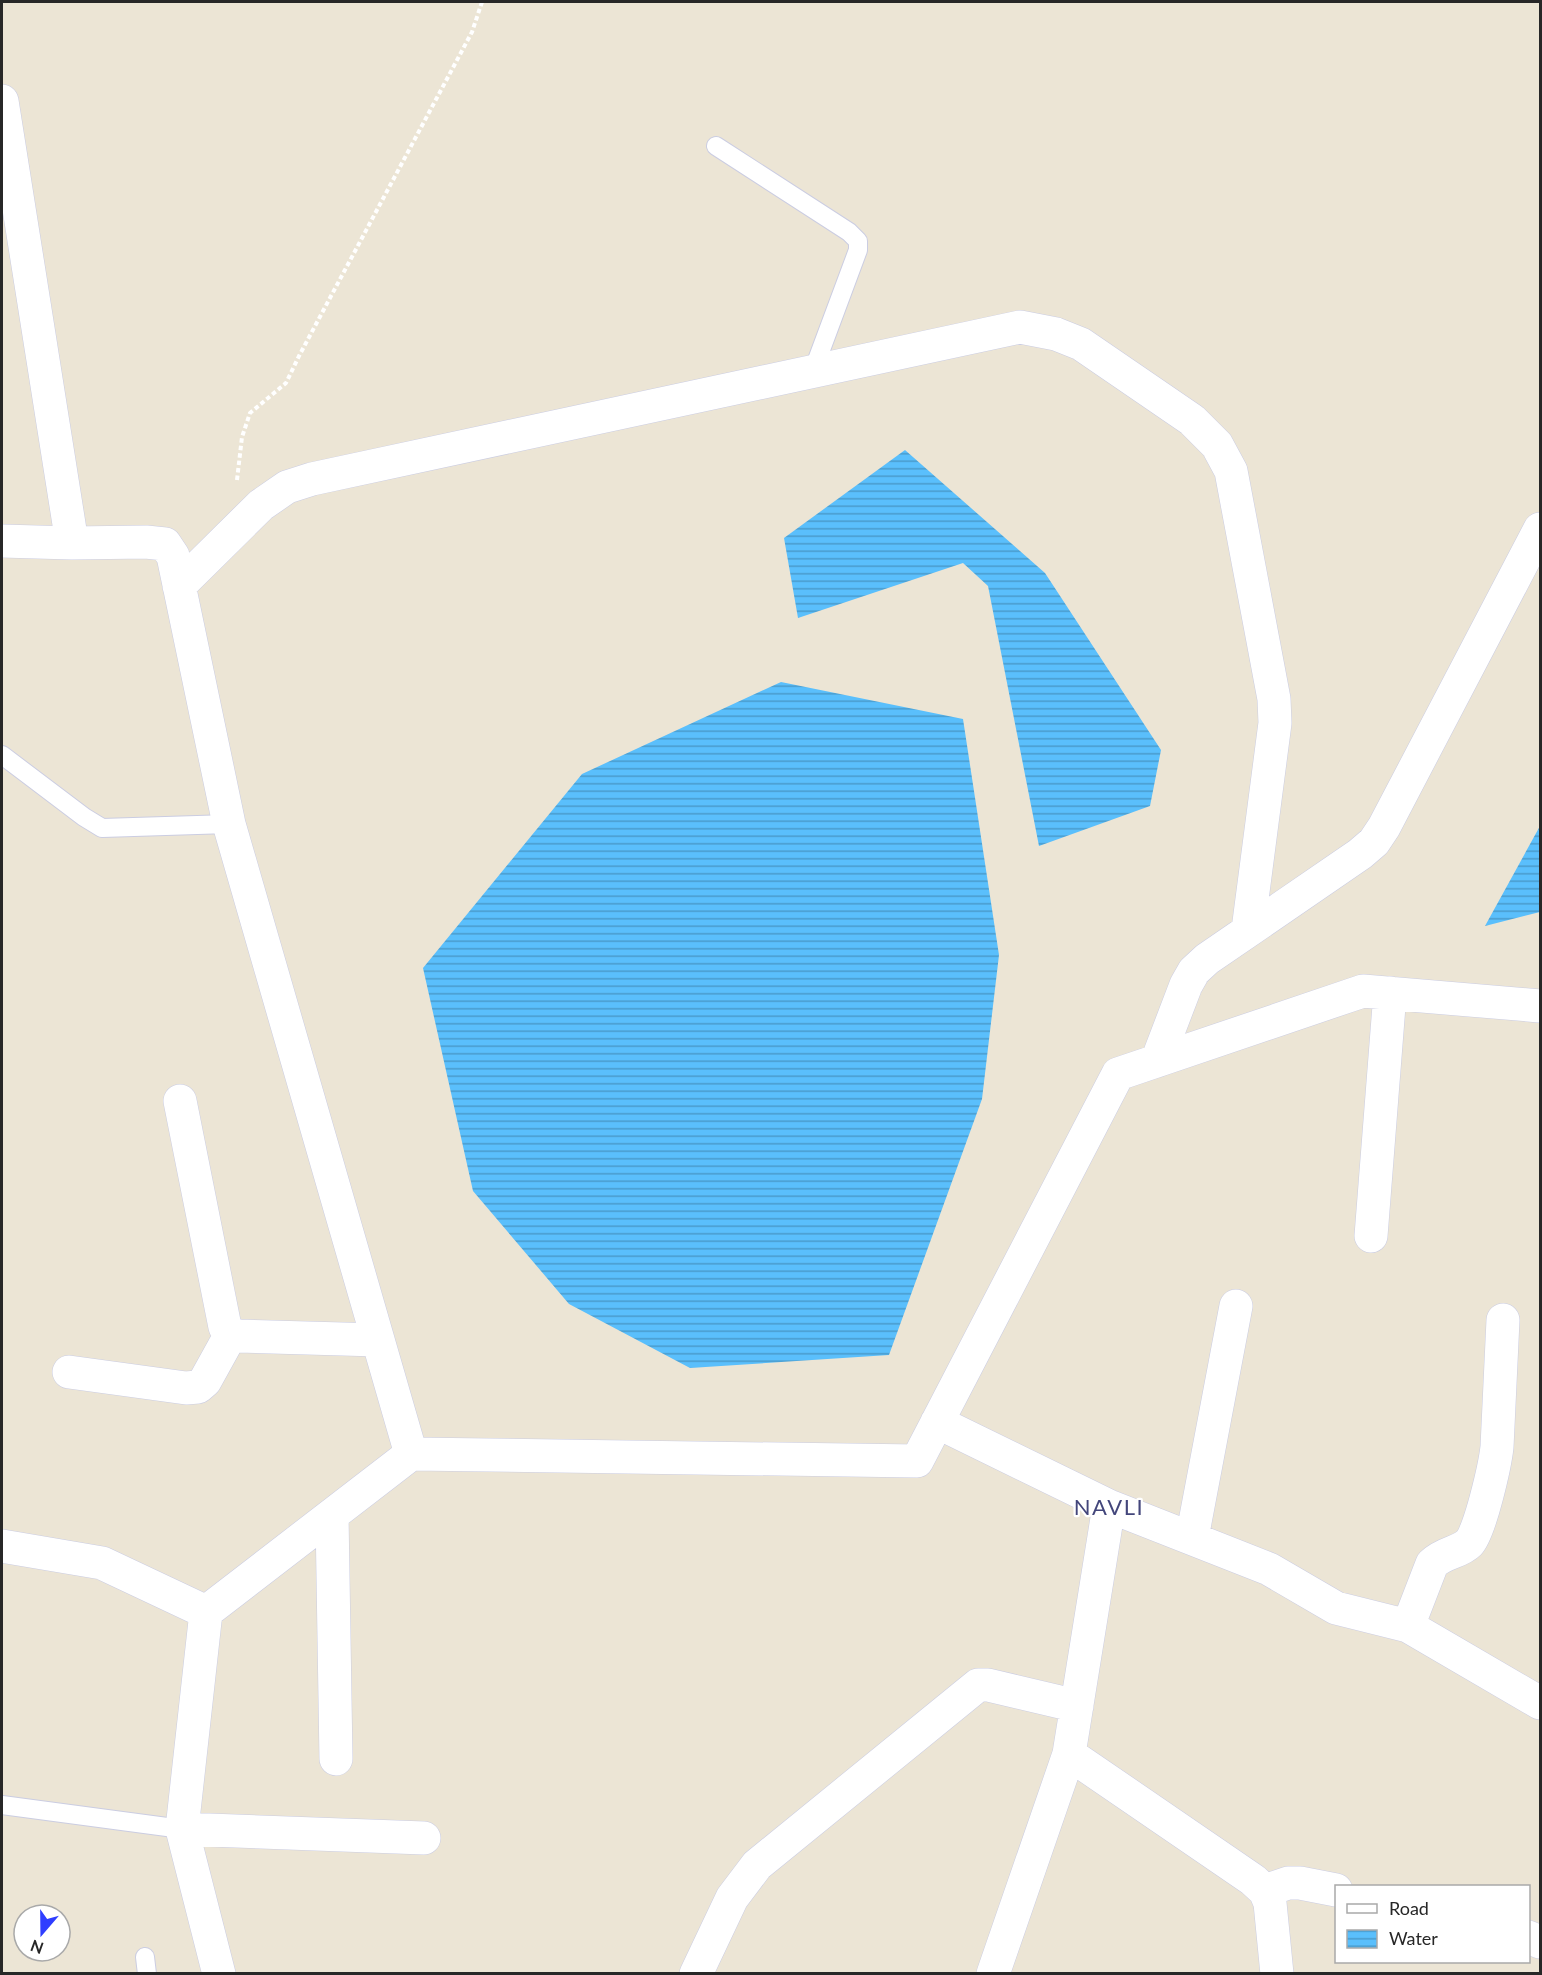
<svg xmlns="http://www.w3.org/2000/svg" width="1542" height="1975" viewBox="0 0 1542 1975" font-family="Lato,sans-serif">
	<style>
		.water { fill: url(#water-rules) }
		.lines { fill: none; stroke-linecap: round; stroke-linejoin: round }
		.lane-casing { stroke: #cbcde2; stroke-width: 20 }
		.street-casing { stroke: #cbcde2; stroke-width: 34 }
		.path { stroke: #fff; stroke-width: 4; stroke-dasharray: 4.5 3; stroke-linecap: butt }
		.lane { stroke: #fff; stroke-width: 18 }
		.street { stroke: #fff; stroke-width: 33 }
		.labels { text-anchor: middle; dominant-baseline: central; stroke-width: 4.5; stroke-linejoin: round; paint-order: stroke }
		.quarter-label { font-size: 22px; letter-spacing: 1.5px; fill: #43467b; stroke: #fff }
	</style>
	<defs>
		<pattern id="water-rules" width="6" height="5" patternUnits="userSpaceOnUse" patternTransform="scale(1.5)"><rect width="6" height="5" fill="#5abffc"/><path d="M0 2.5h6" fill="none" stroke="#4a9bcc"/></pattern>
	</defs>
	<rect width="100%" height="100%" fill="#ece5d5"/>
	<path class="water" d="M905,450L1045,573L1161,750L1150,806L1039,846L988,586L963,563L798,618L784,538Z
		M781,682L963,719L999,955L982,1099L889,1355L690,1368L569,1304L473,1191L423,968L582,774Z
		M1540,826V912L1485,926Z"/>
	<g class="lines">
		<g class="lane-casing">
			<path id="lane" d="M716,146L849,232L858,241V250L813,371
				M2,755L84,817L102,828L229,824
				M2,1805L182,1829
				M145,1957L147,1974"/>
		</g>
		<g class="street-casing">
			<path id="street" d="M2,101L72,543L146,542L165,544L173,556L229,824L411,1454
				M2,541L72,543
				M179,586L261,505L287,487L312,479L1020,327L1056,334L1081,344L1192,420L1217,445L1231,471L1274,699L1275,723L1248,930
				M1157,1061L1186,985L1194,971L1207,959L1360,854L1374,842L1384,827L1540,529
				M180,1101L225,1327L231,1334L239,1336L378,1340
				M1371,1236L1390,993
				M69,1372L186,1388L198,1387L205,1381L231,1334
				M937,1422L1109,1506L1269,1569L1336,1608L1408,1626L1540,1703
				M332,1515L336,1759
				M1192,1538L1236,1306
				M2,1546L102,1563L206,1612
				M1408,1626L1432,1564C1444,1552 1459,1553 1469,1543C1480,1532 1495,1465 1497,1447L1503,1320
				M1069,1754L1253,1880L1265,1891L1270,1903L1277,1974
				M182,1829L424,1838
				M1265,1891L1288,1883H1300L1336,1890
				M1528,1937L1540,1942
				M219,1974L182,1829L206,1612L411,1454L917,1461L1118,1074L1363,991L1540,1006
				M696,1974L732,1898L757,1865L978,1685H988L1077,1706
				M993,1974L1069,1754L1109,1506"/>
		</g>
		<path class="path" d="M237,480L242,437L250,413L286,383L299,356L472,32L482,2"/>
		<use href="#lane" class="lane"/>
		<use href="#street" class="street"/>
	</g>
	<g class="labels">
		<g class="quarter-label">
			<text x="1109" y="1506">NAVLI</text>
		</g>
	</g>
	<rect width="1542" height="1975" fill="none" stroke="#272727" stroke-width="6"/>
	<rect x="1335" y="1885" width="195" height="78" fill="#ffffff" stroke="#a9a9a9" stroke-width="1.5"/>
	<rect x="1347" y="1904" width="30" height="9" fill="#ffffff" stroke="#a9a9a9" stroke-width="1.5"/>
	<text x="1389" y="1915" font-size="18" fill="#272727">Road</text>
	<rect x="1347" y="1930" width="30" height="18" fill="url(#water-rules)" stroke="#a9a9a9" stroke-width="1.5"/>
	<text x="1389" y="1945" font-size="18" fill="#272727">Water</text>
	<g transform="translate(42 1933) rotate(200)"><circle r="28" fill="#ffffff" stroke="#a9a9a9" stroke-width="1.5"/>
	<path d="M0-4.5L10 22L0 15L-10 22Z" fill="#2f3eff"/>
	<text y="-9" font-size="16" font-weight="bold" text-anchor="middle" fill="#272727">N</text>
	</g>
</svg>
